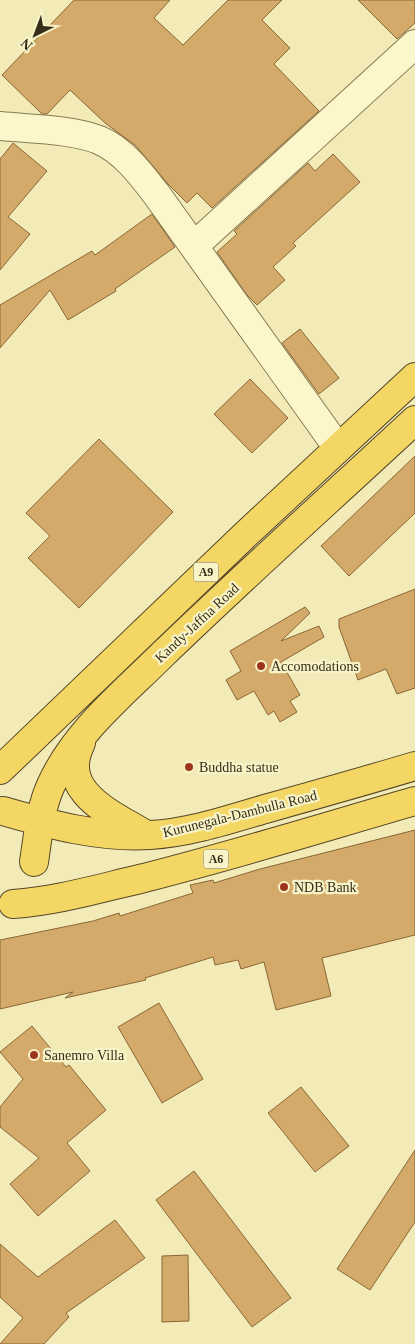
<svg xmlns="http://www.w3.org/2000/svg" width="415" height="1344" viewBox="0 0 415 1344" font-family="'Times New Roman',serif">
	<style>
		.building { fill: #d4aa6a; stroke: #8a6735 }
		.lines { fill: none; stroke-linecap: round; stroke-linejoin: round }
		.minor-casing { stroke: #897a52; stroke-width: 30 }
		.trunk-casing { stroke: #554627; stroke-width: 30 }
		.minor { stroke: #fcf7cb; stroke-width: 28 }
		.trunk { stroke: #f4d664; stroke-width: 28 }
		.poi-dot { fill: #9d341c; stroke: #f9f4c8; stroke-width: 2 }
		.labels { text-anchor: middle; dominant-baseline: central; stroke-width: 4.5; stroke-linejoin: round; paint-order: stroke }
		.shield { fill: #f9f4c8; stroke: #70684e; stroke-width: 1 }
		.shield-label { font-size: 12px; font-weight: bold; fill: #362c19 }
		.street-label { font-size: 14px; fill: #362c19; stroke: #f9f4c8 }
		.poi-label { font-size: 14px; fill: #362c19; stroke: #f9f4c8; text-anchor: start }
	</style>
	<rect width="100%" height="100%" fill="#f2ebb8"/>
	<path class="building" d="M74,0H170L154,18L183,45L228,0H282L262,20L290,48L274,64L319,111L212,208L197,193L187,203L168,184L135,145L105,123L70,90L47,114H42L2,75Z
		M358,0H415V23L397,39Z
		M13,143L47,171L8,217L30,234L0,270V159Z
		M333,154L360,182L293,243L296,246L273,267L285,280L257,305L247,295L217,252L237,234L234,231L308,163L315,171Z
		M152,214L175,247L115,289L116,291L68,320L50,290L0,348V305L92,251L95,255Z
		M300,329L339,378L319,394L282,343Z
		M250,379L288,418L252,453L214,414Z
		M99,439L173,512L79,608L28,558L50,536L26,513Z
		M415,456V513L349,576L321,546Z
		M415,589V688L397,694L386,669L358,680L339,627V619Z
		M305,607L310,613L281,641L319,626L324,637L281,662L300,695L290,701L297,712L280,722L274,711L268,715L254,691L237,700L226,680L241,671L230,651Z
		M415,830V935L322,958L331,996L276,1010L264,962L241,969L238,960L215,965L213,957L145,978L146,980L65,998L73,992L0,1009V940L93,921L119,913L120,916L193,893L190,885L213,880L214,883L260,869Z
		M159,1003L203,1079L162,1103L118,1027Z
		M32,1026L66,1067L69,1065L106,1110L67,1143L90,1171L38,1216L10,1184L39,1158L0,1127V1107L23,1079L0,1052Z
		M301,1087L349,1146L315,1172L268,1113Z
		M415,1150V1222L370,1290L337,1269Z
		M194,1171L291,1298L252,1327L156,1200Z
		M115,1220L145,1258L66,1313L69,1317L44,1344H0L23,1318L0,1297V1244L38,1277Z
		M188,1255L189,1321L162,1322V1256Z"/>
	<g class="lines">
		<g class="minor-casing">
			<path id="minor" d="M0,126C29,129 72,129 99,140C123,150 141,174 157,195L338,448
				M194,246L415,44"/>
		</g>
		<g class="trunk-casing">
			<path id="trunk" d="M81,743C57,791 110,813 143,833
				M0,770L245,535L415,377
				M3,811C51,825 100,838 150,835C188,833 228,820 265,809C315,795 365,781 415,766
				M34,862C38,836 40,809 51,785C75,732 123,694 163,654C246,574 331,498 415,420
				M13,904C58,901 100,888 144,878C235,855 325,827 415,801"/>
		</g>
		<use href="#minor" class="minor"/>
		<use href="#trunk" class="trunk"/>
	</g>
	<g class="poi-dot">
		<circle cx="261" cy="666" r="5"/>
		<circle cx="189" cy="767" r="5"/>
		<circle cx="284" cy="887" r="5"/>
		<circle cx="34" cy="1055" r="5"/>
	</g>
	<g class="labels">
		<g class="shield">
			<rect x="193.5" y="562.5" width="25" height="19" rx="4"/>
			<rect x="203.5" y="849.5" width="25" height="19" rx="4"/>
		</g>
		<g class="shield-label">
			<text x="206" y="572">A9</text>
			<text x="216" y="859">A6</text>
		</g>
		<g class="street-label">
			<text transform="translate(197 623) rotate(-43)">Kandy-Jaffna Road</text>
			<text transform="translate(240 814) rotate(-14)">Kurunegala-Dambulla Road</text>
		</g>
		<g class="poi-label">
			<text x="271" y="666">Accomodations</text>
			<text x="199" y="767">Buddha statue</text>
			<text x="294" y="887">NDB Bank</text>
			<text x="44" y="1055">Sanemro Villa</text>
		</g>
	</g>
	<g transform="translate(35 35) rotate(222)" stroke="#f9f4c8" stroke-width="4" paint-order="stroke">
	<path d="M0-4L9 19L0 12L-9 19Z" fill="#362c19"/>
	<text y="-8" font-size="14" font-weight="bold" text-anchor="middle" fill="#362c19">N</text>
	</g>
</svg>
